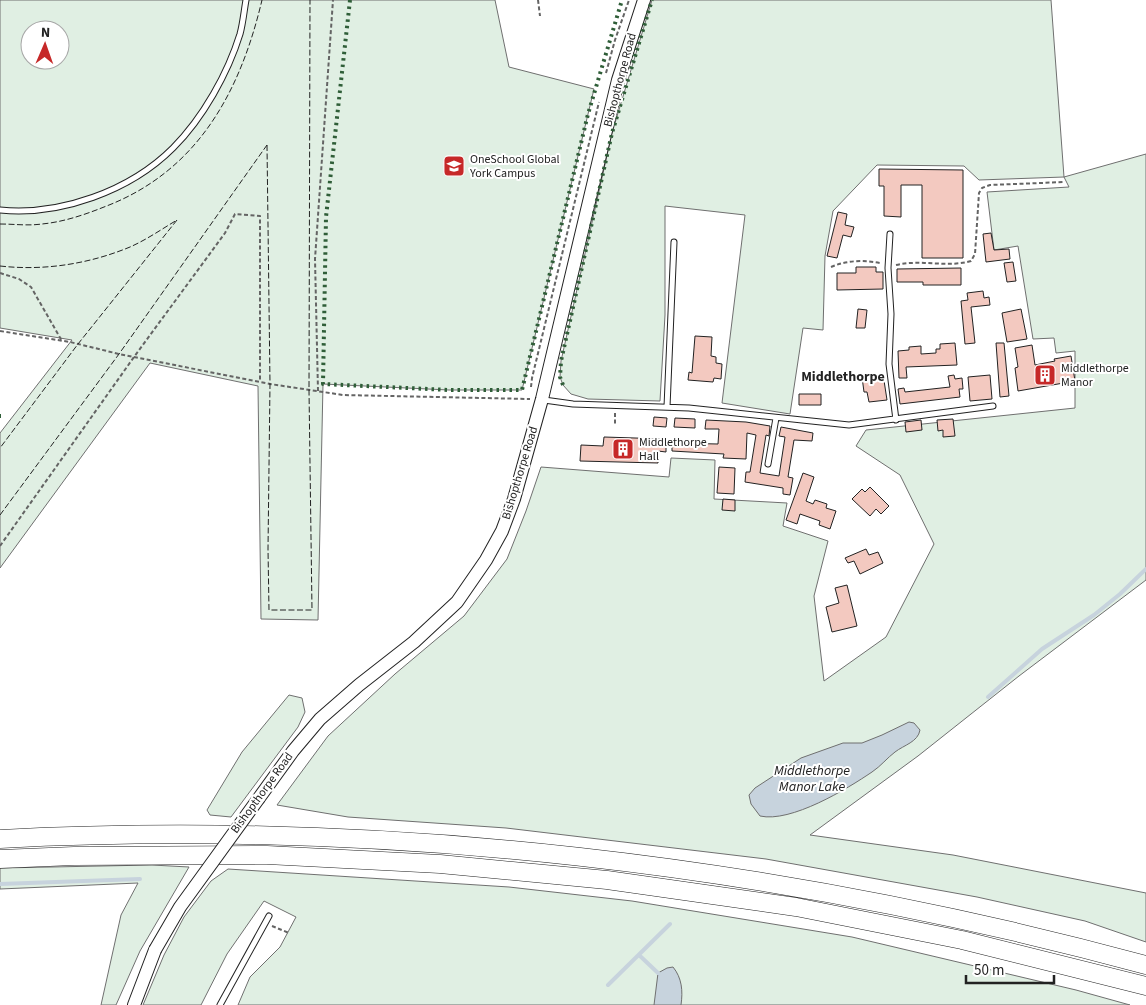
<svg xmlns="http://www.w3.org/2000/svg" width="1146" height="1005" viewBox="0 0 1146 1005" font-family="'Source Sans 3',sans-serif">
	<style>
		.green { fill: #e0efe3; stroke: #6f6f6f; fill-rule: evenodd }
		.water { fill: #c7d3dd; stroke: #6f6f6f }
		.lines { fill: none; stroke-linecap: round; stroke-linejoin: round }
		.stream { stroke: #c7d3dd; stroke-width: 4 }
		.building { fill: #f3c9c0; stroke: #222 }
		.service-casing { stroke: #222; stroke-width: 7 }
		.tertiary-casing { stroke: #222; stroke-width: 14 }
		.trunk-casing { stroke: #222; stroke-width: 19 }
		.path { stroke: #646464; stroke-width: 2; stroke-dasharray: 4 2.5; stroke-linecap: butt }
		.service { stroke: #fff; stroke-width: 5 }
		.tertiary { stroke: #fff; stroke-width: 12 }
		.trunk { stroke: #fff; stroke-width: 18 }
		.tertiary-bridge-casing { stroke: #222; stroke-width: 14; stroke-linecap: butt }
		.tertiary-bridge { stroke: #fff; stroke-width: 12 }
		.hedge { stroke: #2f5e38; stroke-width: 4; stroke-dasharray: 2.5 4; stroke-linecap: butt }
		.fence { stroke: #222; stroke-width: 1; stroke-dasharray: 6 2.5; stroke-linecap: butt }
		.labels { text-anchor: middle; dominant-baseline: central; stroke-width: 4; stroke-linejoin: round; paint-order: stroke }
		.street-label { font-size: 12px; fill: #222; stroke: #fff }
		.poi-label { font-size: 12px; fill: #222; stroke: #fff; text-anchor: start }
		.neighbourhood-label { font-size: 14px; font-weight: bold; fill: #222; stroke: #fff }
		.water-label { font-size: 14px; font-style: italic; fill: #222; stroke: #fff }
	</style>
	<rect width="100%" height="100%" fill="#fff"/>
	<path class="green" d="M0,0H495L509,67L594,89L522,390H449L323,384L318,620L261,619L258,386L150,363L0,568V433L72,340L0,328ZM30,30H60V60H30Z
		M652,0H1051L1064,177L1146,154V580L1019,676L918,756L810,835L953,855L1146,893V942L1085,921L977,897L766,859L506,828L348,817L277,805L328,736L395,674L464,616L507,559L526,511L541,467L669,477L671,458L715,460L714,499L787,503L783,526L828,541L814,596L824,681L886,637L934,544L900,475L856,446L866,430L1075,408V351L1056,353L1054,338L1033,339L1018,246L994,250L987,192L1069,187L1064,177L979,180L964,166L877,165L833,211L825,256L823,330L803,328L790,414L722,403L745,215L665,206V315L660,401L588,399L571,394L563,385L560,377L561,361L612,133Z
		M289,695L302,698L305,712L298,727L231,817L210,815L207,810L242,752Z
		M152,865L189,867L140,951L116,1005H101L121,915L138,883L0,889V868Z
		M228,869L509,887L632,901L852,937L1076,990L1130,1005H238L250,977L280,947L296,917L264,901L227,954L201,1005H143L164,955L184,917L211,881Z"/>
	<path class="water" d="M909,722L914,723L920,730C918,742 904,745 895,752C887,758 881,766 872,772C847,789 791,823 760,816L751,804L749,795L755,788L801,758L843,743H862L882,735Z
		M673,967C682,978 683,991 681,1005H654L658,973L667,968Z"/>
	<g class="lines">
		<path class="stream" d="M988,697L1042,649L1094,615L1120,594L1146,569
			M0,884L140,879
			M639,955L658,973
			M608,985L670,924"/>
	</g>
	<path class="building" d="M879,169L963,170V258H922V185H901V217L884,216V186H879Z
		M838,212L847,214L845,225L854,227L851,237L843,235L837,258L827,256Z
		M991,233L994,250L1009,249L1010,259L986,262L983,234Z
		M1013,262L1016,281L1007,282L1004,263Z
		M856,267H876V272H883V289L837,290V273H856Z
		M961,268V285H923V282H897V269Z
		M983,291L984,298L989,297L990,305L971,307L975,343L965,344L961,301L968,300L967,293Z
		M858,309L867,310L865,328H856Z
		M1021,309L1027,339L1007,342L1002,313Z
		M695,336L712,337L711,356L716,357V363L722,364L721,379L714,378L713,382L688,380L689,372L692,373Z
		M955,343L957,365L906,367L907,378H899L898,351L909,350V347L921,346V354L936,353V349H940V344Z
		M996,343H1004L1009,396L1000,397Z
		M1032,345L1035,365L1055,361L1054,359L1071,356L1075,381L1018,391L1015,368L1018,367L1015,348Z
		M883,374L887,400L869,402L867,392H864L862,377Z
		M954,375L955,379L962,378L963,389H959L960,397L900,404L898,389L904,388L905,392L950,387L948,376Z
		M990,375L992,399L970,401L968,377Z
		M799,394H821V405H799Z
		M654,417L667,418L666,427L653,426Z
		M675,418L695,419V428L674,427Z
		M953,419L955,436L943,437V430L938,431L937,420Z
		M706,420L746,422L770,426L769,436L766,435L760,473L779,476L785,437L779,436L781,427L813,433L812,441L794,440L788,477L793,478L790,495L783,494V488L745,482L746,472H750L756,435L747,433L746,459L723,458L724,454L672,451V443L718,444L719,429H705Z
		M921,420L922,430L906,432L905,422Z
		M604,437L666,439V452L658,451V463L580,461L581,445L603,446Z
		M719,467L735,468L734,494L717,493Z
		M803,473L814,477L806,501L813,504L815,500L827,504L826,508L836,511L830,529L819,525L820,521L800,514L797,524L786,520Z
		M870,487L889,506L881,514L876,509L870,516L852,499L862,489L865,492Z
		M723,499L735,500V511L722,510Z
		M866,549L869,555L878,552L883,563L860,574L854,561L848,563L845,558Z
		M847,585L857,626L832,632L826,607L839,603L835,588Z"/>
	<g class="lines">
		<g class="service-casing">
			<path id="service" d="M0,210C60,216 130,191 173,148C203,118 228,73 240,34C243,23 244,11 246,0
				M890,234L888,268L891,314L889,364L896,420
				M544,400L573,404L689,408L849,425L993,406
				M667,407L674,242
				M768,464L776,418
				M220,1005L269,916"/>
		</g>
		<g class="tertiary-casing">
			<path id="tertiary" d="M259,798L293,751L320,719L359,685L414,642L457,602L486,560L502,531L514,499L542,399L618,80L644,0
				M134,1005L155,950"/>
		</g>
		<g class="trunk-casing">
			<path id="trunk" d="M0,839C385,819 774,864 1146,965
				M0,859L74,856L267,855L440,864L607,880L796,907L962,940L1146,986"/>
		</g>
		<path class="path" d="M538,0L540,16
			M606,73L615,40L629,0
			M896,265C921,259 947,268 971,261L975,254L979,193L982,188L990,185L1065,182
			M831,267C847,260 864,260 880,263
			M0,273L19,279L31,287L62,341
			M0,331L70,342L119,354L270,384L343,395L530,399
			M531,387L532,378L599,102
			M318,391L315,259L333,0
			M615,413V425
			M0,546L134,357L225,233L235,214L260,216V382
			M272,926L289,933"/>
		<use href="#service" class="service"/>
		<use href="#tertiary" class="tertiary"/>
		<use href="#trunk" class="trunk"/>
		<g class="tertiary-bridge-casing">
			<path id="tertiary-bridge" d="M155,950L180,907L259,798"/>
		</g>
		<use href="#tertiary-bridge" class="tertiary-bridge"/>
		<path class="hedge" d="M350,0L326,217L323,384L449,390H522L588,114L622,0
			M563,385L560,377L561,361L612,133L652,0
			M0,416H1"/>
		<path class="fence" d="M267,145L270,384L268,549L269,610H312L309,390L310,0
			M0,224C14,224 28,226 42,224C63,222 84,215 104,207C197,172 240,93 262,0
			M0,266C44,271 89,264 130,247C146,240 162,229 177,220L78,344L0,448
			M0,515L119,354L267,145"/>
	</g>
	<defs>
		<g id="school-square" transform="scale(1.125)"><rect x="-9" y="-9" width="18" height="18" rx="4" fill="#c62828" stroke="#fff"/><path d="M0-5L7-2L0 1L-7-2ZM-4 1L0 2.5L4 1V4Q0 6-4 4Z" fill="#fff"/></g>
		<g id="building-square" transform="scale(1.125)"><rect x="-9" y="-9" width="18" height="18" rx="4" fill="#c62828" stroke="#fff"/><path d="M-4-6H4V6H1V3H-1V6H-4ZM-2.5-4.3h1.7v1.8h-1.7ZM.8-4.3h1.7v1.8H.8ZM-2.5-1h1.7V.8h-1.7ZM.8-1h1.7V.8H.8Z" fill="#fff"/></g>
	</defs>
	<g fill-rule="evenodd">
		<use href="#school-square" x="454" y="166"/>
		<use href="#building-square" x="1045" y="375"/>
		<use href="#building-square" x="623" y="449"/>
	</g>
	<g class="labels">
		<g class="street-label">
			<text transform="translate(620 80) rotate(-75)">Bishopthorpe Road</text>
			<text transform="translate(520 473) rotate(-73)">Bishopthorpe Road</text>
			<text transform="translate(262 793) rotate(-54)">Bishopthorpe Road</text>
		</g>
		<g class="poi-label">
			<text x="470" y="159">OneSchool Global<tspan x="470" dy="14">York Campus</tspan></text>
			<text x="1061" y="368">Middlethorpe<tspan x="1061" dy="14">Manor</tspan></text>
			<text x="639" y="442">Middlethorpe<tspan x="639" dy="14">Hall</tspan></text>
		</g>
		<g class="neighbourhood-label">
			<text x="843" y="377">Middlethorpe</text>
		</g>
		<g class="water-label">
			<text x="812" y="771">Middlethorpe<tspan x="812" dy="16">Manor Lake</tspan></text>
		</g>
	</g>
	<g transform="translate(45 45) rotate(2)"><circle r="24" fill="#ffffff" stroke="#a7a7a7"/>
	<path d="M0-4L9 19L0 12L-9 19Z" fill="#c62828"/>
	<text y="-8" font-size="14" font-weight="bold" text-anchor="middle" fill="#222222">N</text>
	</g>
	<path d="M966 975v8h88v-8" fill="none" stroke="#222222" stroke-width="2.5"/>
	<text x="974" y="975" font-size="15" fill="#222222" stroke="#ffffff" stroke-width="4" paint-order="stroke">50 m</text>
</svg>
